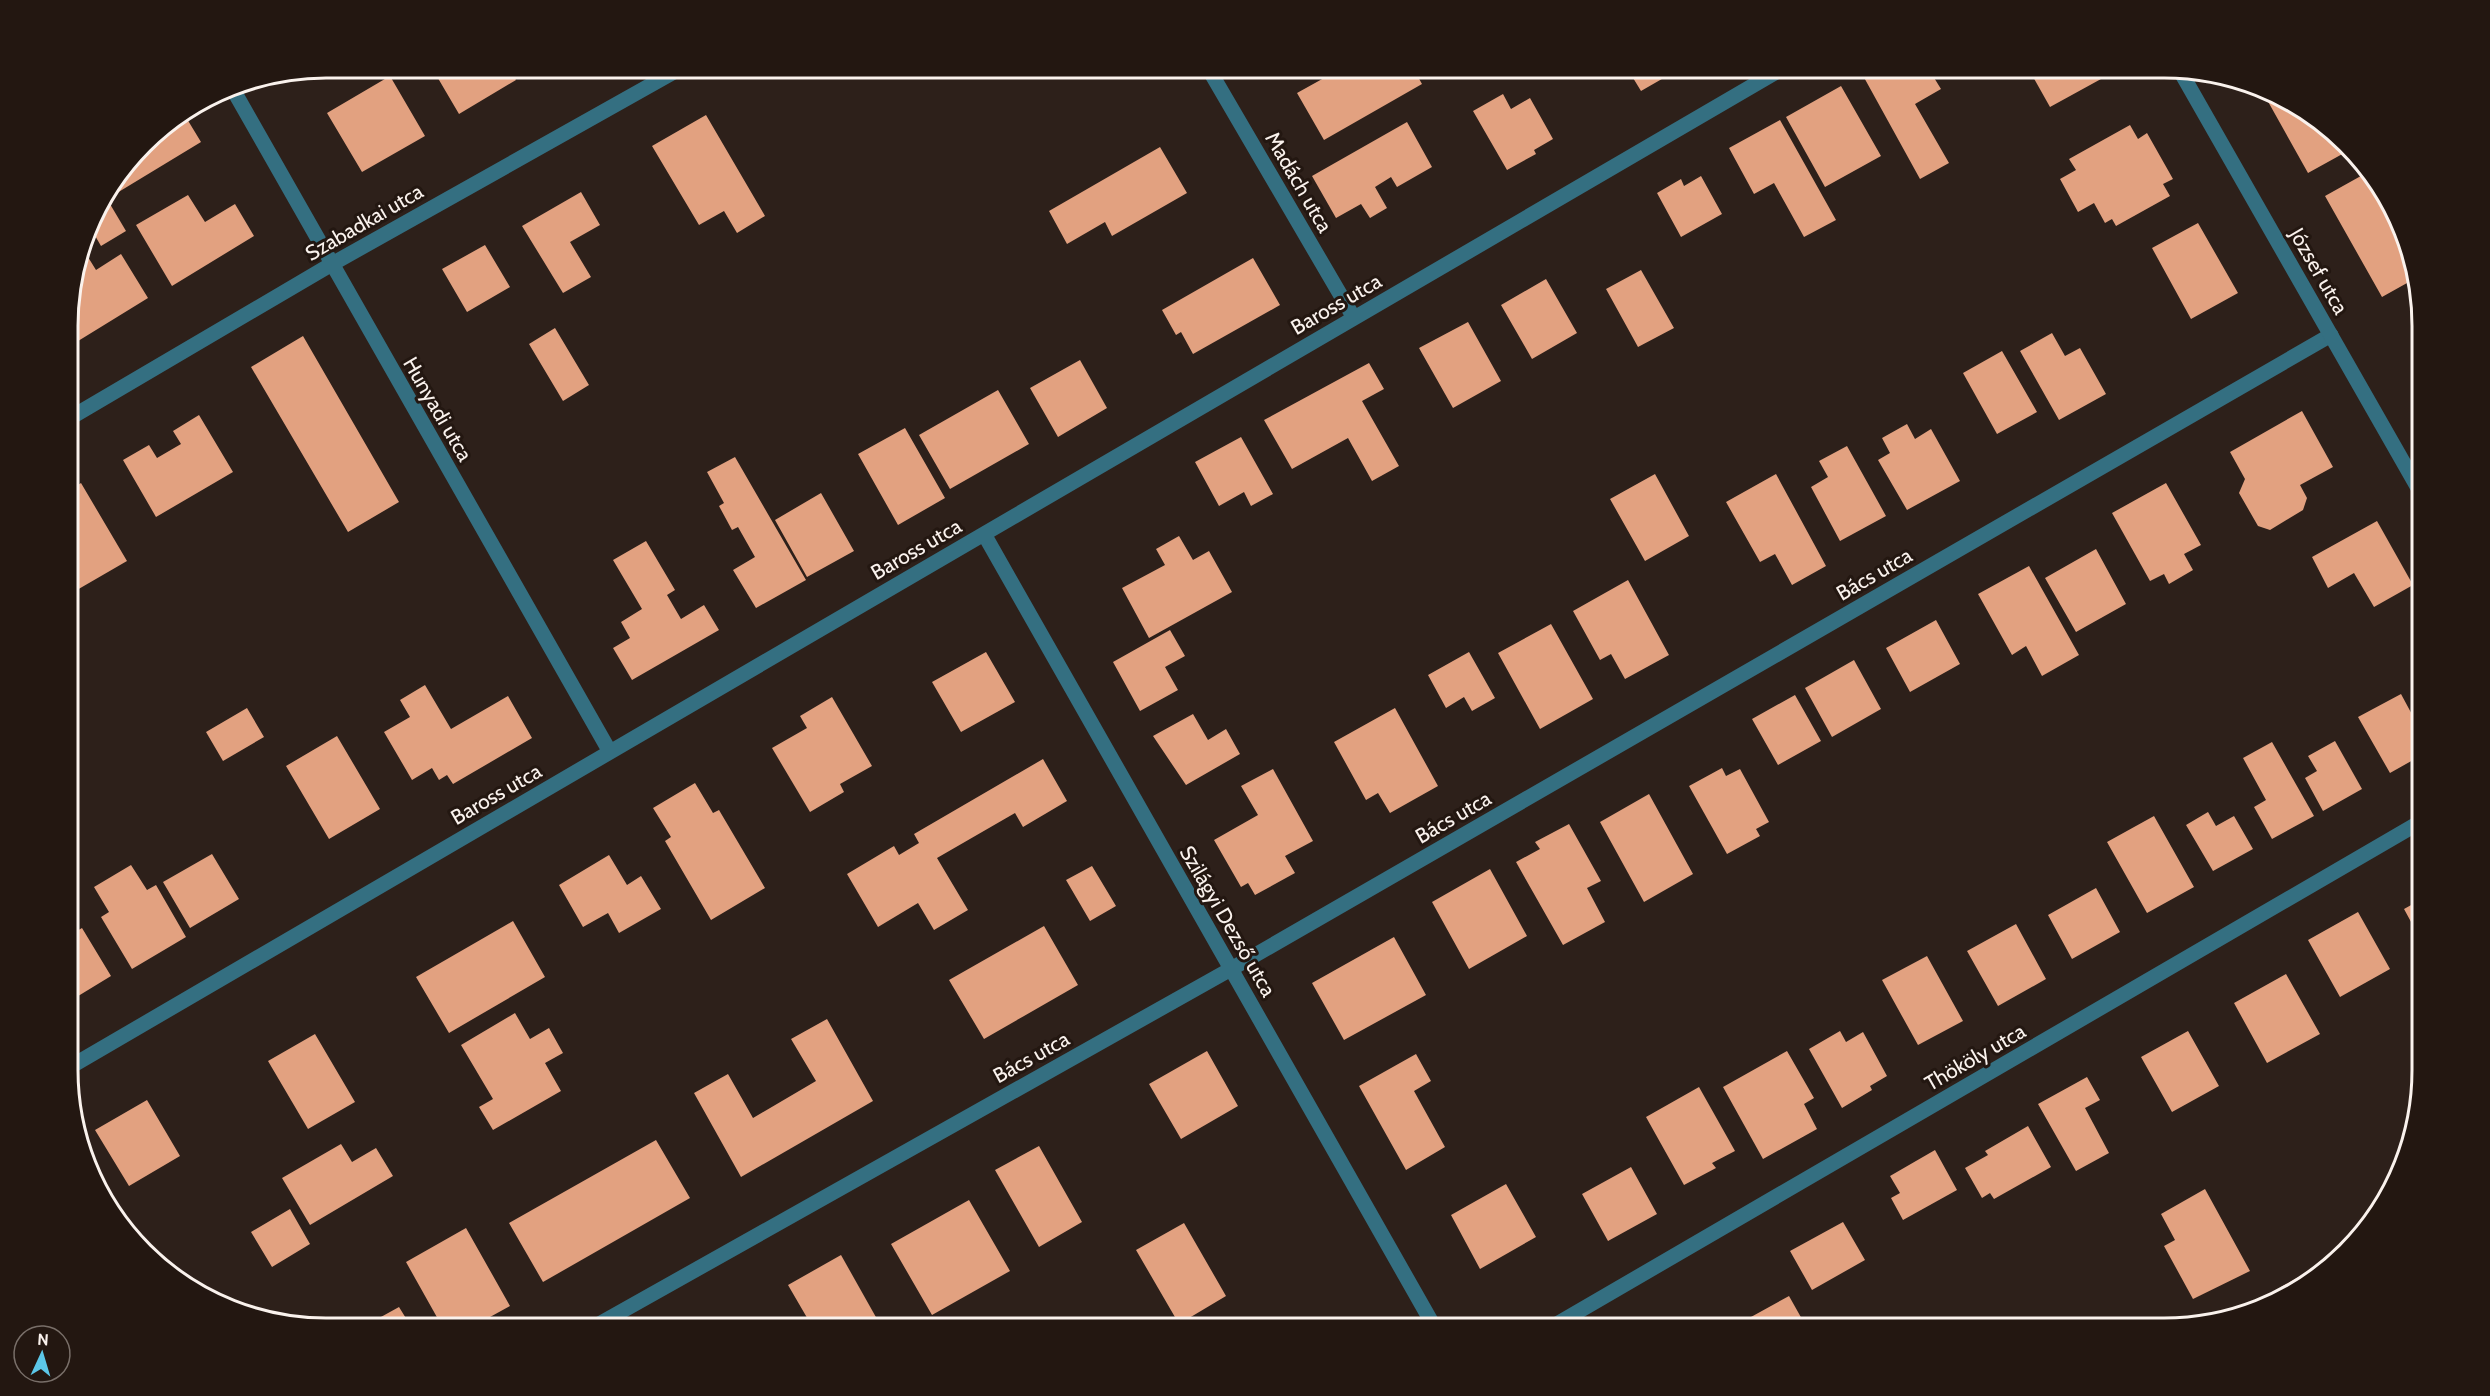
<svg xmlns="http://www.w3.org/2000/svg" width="2490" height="1396" viewBox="0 0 2490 1396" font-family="Cabin,sans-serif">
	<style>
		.building { fill: #e2a180 }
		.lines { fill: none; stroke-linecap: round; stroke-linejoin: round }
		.minor { stroke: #346f81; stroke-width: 15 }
		.tertiary { stroke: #346f81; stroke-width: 15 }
		.labels { text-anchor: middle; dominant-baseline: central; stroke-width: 6; stroke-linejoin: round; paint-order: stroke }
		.street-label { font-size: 21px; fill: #faf2ed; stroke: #231711 }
		.rim { fill: none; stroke: #faf2ed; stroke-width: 3 }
	</style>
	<rect width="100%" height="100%" fill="#2d201a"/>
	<path class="building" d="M432,68H508L516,80L459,114Z
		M1342,68H1413L1422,84L1324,140L1297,93Z
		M1627,68H1681L1641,91Z
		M1869,68H1928L1941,89L1915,104L1949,163L1920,179L1861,72Z
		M2028,68H2101L2096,70L2101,79L2050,107Z
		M390,76L425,136L362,172L327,113Z
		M1841,86L1881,156L1825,187L1786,117Z
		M2261,89L2293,102L2346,152L2308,173Z
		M1503,94L1511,109L1530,98L1553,139L1534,150L1536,154L1507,170L1473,111Z
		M184,114L201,142L107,199L126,231L101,246L90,227L94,211L155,132Z
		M706,115L765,216L737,233L724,211L699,225L652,146Z
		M1780,120L1836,220L1804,237L1774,183L1754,194L1729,148Z
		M1407,122L1432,167L1397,187L1391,177L1375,187L1387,208L1370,218L1361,204L1336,218L1312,176Z
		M2130,125L2138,139L2147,133L2173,179L2163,184L2170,196L2116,226L2112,219L2105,223L2094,203L2078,212L2060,179L2076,170L2069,159Z
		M1160,147L1187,193L1112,236L1105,222L1067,244L1049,211Z
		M2368,172L2379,183L2409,243L2416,278L2382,297L2325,196Z
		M1701,176L1722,214L1681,237L1657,193L1681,179L1684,186Z
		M581,192L600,225L570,242L591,277L563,293L522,226Z
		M188,195L205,222L235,204L254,236L172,286L136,225Z
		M2198,223L2238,293L2191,319L2152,248Z
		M485,245L510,287L467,312L442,269Z
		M83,249L96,270L121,254L148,298L70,346V293Z
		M1253,258L1280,305L1193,354L1181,332L1176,335L1162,310Z
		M1641,270L1674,328L1638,347L1606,289Z
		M1546,279L1577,333L1532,359L1501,305Z
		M1468,322L1501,381L1453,408L1419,348Z
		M555,328L589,385L563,401L529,344Z
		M2052,333L2065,356L2080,348L2106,394L2059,420L2020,351Z
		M303,336L399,502L348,532L251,367Z
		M2002,351L2037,412L1997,434L1963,373Z
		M1080,360L1107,408L1058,437L1030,388Z
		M1369,363L1384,389L1362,401L1399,466L1372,481L1348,438L1292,469L1264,420Z
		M998,390L1029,444L950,489L919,435Z
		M2302,411L2333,467L2300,485L2307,498L2303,510L2270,530L2258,526L2239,493L2245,479L2230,452Z
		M199,415L233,472L156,517L123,460L149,445L157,458L181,444L173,431Z
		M1907,424L1915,439L1931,429L1960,481L1907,510L1878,460L1890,453L1882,438Z
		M905,428L945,498L898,525L858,454Z
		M1241,437L1273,494L1251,506L1244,492L1219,506L1195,462Z
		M1847,446L1886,516L1840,541L1811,487L1828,477L1819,461Z
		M735,457L806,580L756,608L733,570L755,557L738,527L732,530L719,506L724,503L707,472Z
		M1655,474L1689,536L1645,561L1610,499Z
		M1776,474L1826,566L1792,585L1775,554L1760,562L1726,502Z
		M81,483L127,561L70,594V490Z
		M2166,483L2201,545L2184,554L2193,570L2169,584L2164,574L2150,581L2112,513Z
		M821,493L854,551L807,577L775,520Z
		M2377,521L2413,585L2374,607L2354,573L2328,588L2312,557Z
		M1179,536L1193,560L1209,551L1232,592L1149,638L1122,588L1165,565L1156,549Z
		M646,541L675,590L667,595L681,619L704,605L719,630L632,680L613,648L630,638L621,622L642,609L613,560Z
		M2096,549L2126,604L2076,632L2045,578Z
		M2029,566L2079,655L2042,676L2026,646L2012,655L1978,594Z
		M1628,580L1669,655L1625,679L1611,654L1600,660L1573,611Z
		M1936,620L1960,664L1910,692L1886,648Z
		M1551,624L1593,699L1540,729L1498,653Z
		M1170,630L1185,656L1165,667L1178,690L1140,711L1113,662Z
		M986,652L1015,702L961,732L932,682Z
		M1469,652L1495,698L1472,711L1464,697L1446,708L1428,675Z
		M1854,660L1881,709L1832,737L1805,688Z
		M425,685L451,729L508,696L532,738L453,784L447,775L439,780L432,768L412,780L384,732L410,717L400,700Z
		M2401,694L2422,733V755L2390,773L2358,717Z
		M1795,695L1821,741L1778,765L1752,719Z
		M832,697L872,766L840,784L844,792L810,812L772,748L807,728L800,716Z
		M247,708L264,737L223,761L206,732Z
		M1395,708L1438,786L1390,813L1378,793L1366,800L1334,742Z
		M1193,714L1208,740L1226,729L1240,754L1186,785L1153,736Z
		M337,736L380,809L329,839L286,766Z
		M2335,741L2362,789L2323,811L2305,778L2317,771L2308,756Z
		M2272,742L2314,816L2272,839L2254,807L2266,800L2243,758Z
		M1043,759L1067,801L1023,827L1015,813L937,858L968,910L934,930L918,903L878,927L847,874L894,846L899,855L919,843L914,834Z
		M1722,768L1726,776L1740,769L1769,822L1756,829L1760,836L1727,854L1689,786Z
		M1273,769L1313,841L1285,856L1295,873L1255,895L1248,883L1241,887L1214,840L1258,815L1241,786Z
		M695,783L713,813L719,810L765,888L711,920L665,841L671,837L653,808Z
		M1649,794L1693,874L1644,902L1600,822Z
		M2208,812L2216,826L2234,816L2253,849L2213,871L2186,825Z
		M2154,816L2194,887L2147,913L2107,842Z
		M1569,824L1601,881L1587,888L1605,922L1563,945L1516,862L1540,849L1535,842Z
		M212,854L239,899L190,928L163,882Z
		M609,855L627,885L641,876L661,909L619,933L608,913L583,927L559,885Z
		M131,865L147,890L156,885L186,937L132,969L101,917L109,912L94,887Z
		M1092,866L1116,906L1090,921L1066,880Z
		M1490,869L1527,936L1469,969L1432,902Z
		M2096,888L2120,932L2072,959L2048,915Z
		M2422,899V942L2404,909Z
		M2358,912L2390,969L2340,997L2308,940Z
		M513,921L545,977L449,1033L416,977Z
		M2016,924L2046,979L1998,1006L1967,951Z
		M1044,926L1078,985L984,1039L949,980Z
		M82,928L111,976L70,1001V935Z
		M1394,937L1426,995L1344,1040L1312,983Z
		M1927,956L1963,1021L1918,1045L1882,980Z
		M2286,974L2320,1034L2267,1063L2234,1003Z
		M515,1013L530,1039L549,1028L563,1053L545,1063L561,1091L493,1130L479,1107L493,1099L461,1045Z
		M827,1019L873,1101L741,1177L694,1093L728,1074L753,1118L816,1081L791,1039Z
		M1840,1031L1846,1042L1863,1032L1887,1076L1870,1086L1872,1090L1842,1108L1809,1049Z
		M2188,1031L2219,1086L2172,1112L2141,1057Z
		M315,1034L355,1102L308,1129L268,1061Z
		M1207,1051L1238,1106L1181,1139L1149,1084Z
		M1787,1051L1814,1098L1804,1104L1817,1129L1763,1159L1723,1087Z
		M1416,1054L1431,1081L1414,1091L1445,1147L1406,1170L1359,1086Z
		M2087,1077L2100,1100L2085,1108L2109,1153L2076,1171L2038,1104Z
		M1699,1087L1735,1151L1712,1163L1716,1168L1684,1185L1646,1117Z
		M147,1100L180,1156L129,1186L95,1130Z
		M2028,1126L2051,1167L1994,1199L1990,1193L1982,1198L1965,1168L1988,1155L1985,1151Z
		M656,1140L690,1198L543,1282L509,1223Z
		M341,1144L352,1162L376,1148L393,1176L310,1225L282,1178Z
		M1039,1146L1082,1222L1039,1247L995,1170Z
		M1935,1150L1957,1190L1903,1220L1891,1198L1900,1193L1890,1176Z
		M1631,1167L1657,1214L1608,1241L1582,1194Z
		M1506,1184L1536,1237L1480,1269L1451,1215Z
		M2205,1189L2250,1271L2193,1299L2164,1246L2175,1240L2161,1214Z
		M969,1200L1010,1271L932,1315L891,1244Z
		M290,1209L310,1244L272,1267L251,1232Z
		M1843,1222L1865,1260L1812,1290L1790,1251Z
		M1184,1223L1226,1296L1179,1324L1136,1250Z
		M466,1228L510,1306L470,1328H443L406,1262Z
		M841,1255L877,1319L861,1328H813L788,1285Z
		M2336,1256L2338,1260L2294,1294L2286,1296L2281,1287Z
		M1789,1296L1807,1328H1731Z
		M399,1307L412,1328H361Z
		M1287,1317L1293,1328H1267Z"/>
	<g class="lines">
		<path class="minor" d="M1208,68L1354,318
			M231,86L610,752
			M70,418L332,264L681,68
			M984,534L1435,1328
			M70,1067L1783,68
			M592,1328L1231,969L2331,335
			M1550,1328L2422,821"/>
		<path class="tertiary" d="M2179,69L2422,495"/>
	</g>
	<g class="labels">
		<g class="street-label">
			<text transform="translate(1299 182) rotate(60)">Madách utca</text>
			<text transform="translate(364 222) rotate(-30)">Szabadkai utca</text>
			<text transform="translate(2319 271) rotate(60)">József utca</text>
			<text transform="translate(1336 304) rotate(-30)">Baross utca</text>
			<text transform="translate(438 409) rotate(60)">Hunyadi utca</text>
			<text transform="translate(916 549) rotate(-30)">Baross utca</text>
			<text transform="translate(1874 574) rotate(-30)">Bács utca</text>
			<text transform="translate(496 794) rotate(-30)">Baross utca</text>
			<text transform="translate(1453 817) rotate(-30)">Bács utca</text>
			<text transform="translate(1228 921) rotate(60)">Szilágyi Dezső utca</text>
			<text transform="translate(1031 1057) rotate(-29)">Bács utca</text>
			<text transform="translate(1975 1057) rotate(-30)">Thököly utca</text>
		</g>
	</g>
	<path d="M0 0H2490V1396H0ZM326 78H2164A248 248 0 0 1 2412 326V1070A248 248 0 0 1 2164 1318H326A248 248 0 0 1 78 1070V326A248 248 0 0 1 326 78Z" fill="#231711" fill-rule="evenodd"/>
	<path class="rim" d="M326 78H2164A248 248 0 0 1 2412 326V1070A248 248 0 0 1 2164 1318H326A248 248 0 0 1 78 1070V326A248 248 0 0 1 326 78Z"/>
	<g transform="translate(42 1354) rotate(4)"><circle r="28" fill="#231711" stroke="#796f69" stroke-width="1.5"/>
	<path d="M0-4.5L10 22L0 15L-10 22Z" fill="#5cc7e8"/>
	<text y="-9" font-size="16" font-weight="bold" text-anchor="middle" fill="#faf2ed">N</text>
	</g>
</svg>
